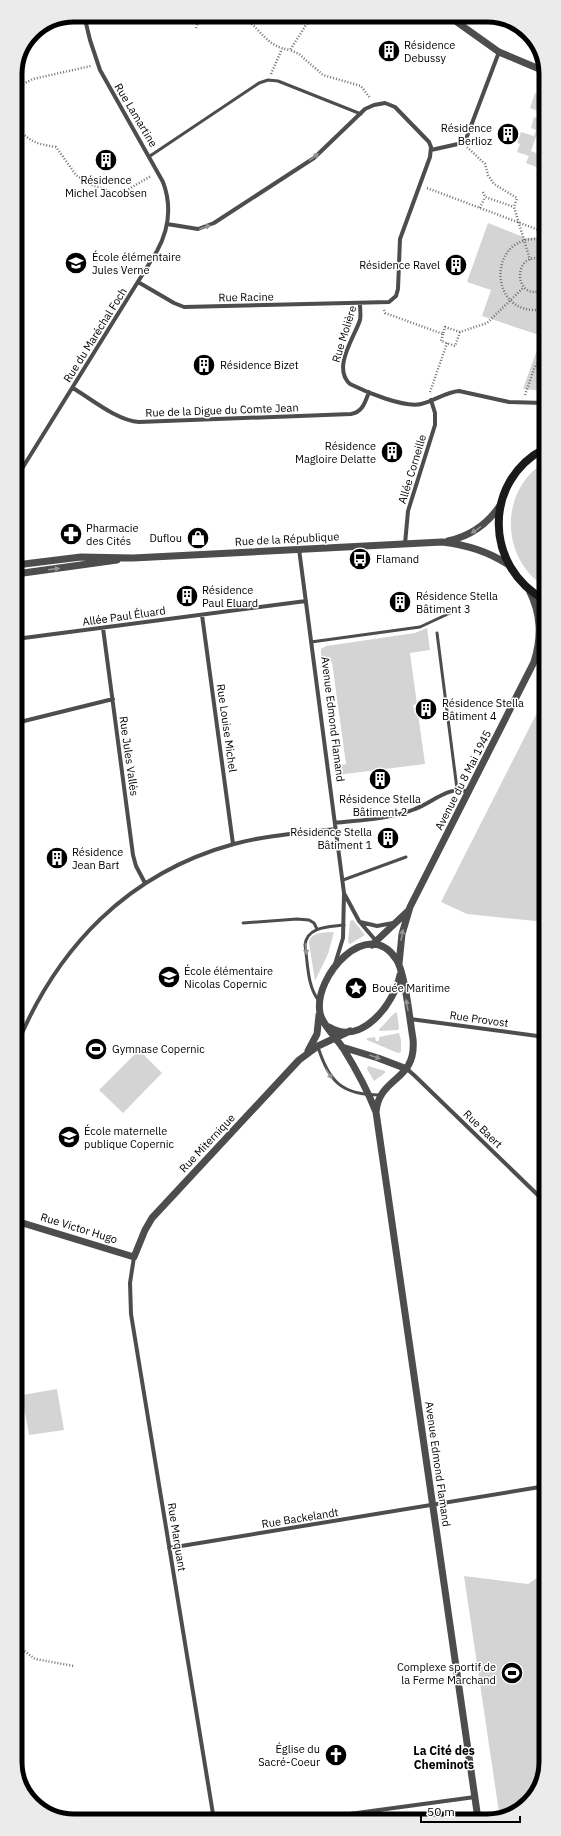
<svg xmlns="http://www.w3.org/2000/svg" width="561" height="1836" viewBox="0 0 561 1836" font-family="'IBM Plex Sans',sans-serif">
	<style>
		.green { fill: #d4d4d4 }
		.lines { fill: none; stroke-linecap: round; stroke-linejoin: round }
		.path { stroke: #6f6f6f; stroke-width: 2.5; stroke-dasharray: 1 2; stroke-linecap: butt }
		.service { stroke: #4d4d4d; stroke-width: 3 }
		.minor { stroke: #4d4d4d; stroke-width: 4 }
		.tertiary { stroke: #4d4d4d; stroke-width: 7 }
		.secondary { stroke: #1a1a1a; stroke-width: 8 }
		.oneway { fill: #949494 }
		.labels { text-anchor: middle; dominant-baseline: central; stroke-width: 3; stroke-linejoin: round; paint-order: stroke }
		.poi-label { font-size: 11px; fill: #000; stroke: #fff; text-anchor: start }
		.street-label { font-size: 11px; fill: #000; stroke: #fff }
		.neighbourhood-label { font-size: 12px; font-weight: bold; fill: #000; stroke: #fff }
		.rim { fill: none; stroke: #000; stroke-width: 5 }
	</style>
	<rect width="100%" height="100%" fill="#fff"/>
	<path class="green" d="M535,93L544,97V114L531,151L544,156V179L536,176L539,168L526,163L529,156L517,152L520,144L517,143L521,132L534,136L536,130L531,128L534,117L540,119L543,113L530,108Z
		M488,223L526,238L544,237V391L523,389L542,336L482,316L491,290L467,282Z
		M545,462V587C500,558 499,490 545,462Z
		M427,628L430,650L410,653L417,704L413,705L415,714H418L425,764L337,775L336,766L346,764L332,662L321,657V649L326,646L415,633Z
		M545,697V922L467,914L441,902Z
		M353,920L365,935L350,944L348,942L350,921Z
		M334,932L328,954L315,981L309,943C311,931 324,933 334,932Z
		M397,1012L399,1028L398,1030L380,1031L379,1029C385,1025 390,1015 397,1012Z
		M399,1033L401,1040V1052L398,1053L367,1040V1038L375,1037L376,1041H379V1037Z
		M139,1050L162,1073L123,1113L99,1090Z
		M368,1066L385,1071V1073L374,1081L367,1069Z
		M57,1389L64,1430L29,1435L22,1395Z
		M546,1572V1763L534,1798L502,1819H500L464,1576L528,1584Z"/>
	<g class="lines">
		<path class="path" d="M233,15C237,16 242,17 246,19C263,32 266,46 290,50
			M316,15L306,25L290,50L299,54L323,75L361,86L370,98
			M386,15L408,20L412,15
			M196,28L199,19L212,15
			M271,74L282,49
			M15,88L33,79L91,66
			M15,124C27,141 36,144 56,147L76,175L89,184L115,193H122L151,176
			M467,147L485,164L488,175L494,184L517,198L514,207L530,260
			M427,188L544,232
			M483,192L485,197L514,207
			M480,208L485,197
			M544,240C486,229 486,320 544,309
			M544,260C512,248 512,303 544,290
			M384,310L385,313L443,334L445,327L460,332L487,323L524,287
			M443,334L441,341L455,346L460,332
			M430,392L447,343
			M525,395L534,369L544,352
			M16,1327V1343
			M16,1373L23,1412L21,1423L17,1424
			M17,1639L19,1647L35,1659L74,1666"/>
		<path class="service" d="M150,156L259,83L268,80L278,81L361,114
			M437,633L457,789
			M311,642L420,627L450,613
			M343,880L406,857
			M243,923L297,919L309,920L314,923L317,929
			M319,1001C307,986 308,964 305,945C307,926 329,927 344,925
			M318,1047C329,1082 342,1095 380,1095"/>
		<path class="minor" d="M431,150L458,144L466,139L499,52
			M138,282L174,303L184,307L389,302L396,296L398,289L400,239L430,157L431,147L429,142L395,107L385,103L374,105L365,109L314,158L214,223L198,229L167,224
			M360,304C360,309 361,315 360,320C354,338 332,368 350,384C366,392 404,408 421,404C434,401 446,392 459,391L509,402L544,403
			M73,388C91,399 118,421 139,422L351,414C363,412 365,402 369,392
			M15,480L157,251C169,229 172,206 163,182L100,70L90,40L84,15
			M405,544L408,511L435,425V413L431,400
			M299,549L344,893L343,938L335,964
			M202,615L233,844
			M103,628L133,855L136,866L145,883
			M16,639L306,601
			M16,723L113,699
			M335,823C361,820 391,819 415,809C434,802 448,785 469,792
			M345,895L359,921L377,942
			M360,922L377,926L393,923
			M410,1019L545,1037
			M16,1047C57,947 128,873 234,844C267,835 302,833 336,829
			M407,1069L415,1076L545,1202
			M134,1257L130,1283L131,1314L214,1820
			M169,1548L546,1486
			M305,1820L475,1797"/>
		<path class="tertiary" d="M447,15L499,52L544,71
			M448,541C471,536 488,524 501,504
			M16,565L81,557L133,558L442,542C467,545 487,551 509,565
			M16,574L117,560
			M537,659L545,649
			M372,945L408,911
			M399,964L402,934L410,907L534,662C542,636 541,614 529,590
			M329,1027C361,1047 394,1004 400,975
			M342,1047L378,1058L407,1069
			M308,1051L317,1034L319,1015
			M376,1112C367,1089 356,1069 343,1048C336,1038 322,1024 320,1013C313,976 368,916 396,959C405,971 410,1022 413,1039C417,1082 379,1076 376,1112L478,1819
			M16,1221L134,1257L145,1230L152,1218L299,1060L318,1046L350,1031"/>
		<path class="secondary" d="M544,449C483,481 484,567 545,600"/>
	</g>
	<defs><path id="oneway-solid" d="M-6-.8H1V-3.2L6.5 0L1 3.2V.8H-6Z"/></defs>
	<g class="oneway">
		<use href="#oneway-solid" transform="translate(314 157) rotate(-37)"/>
		<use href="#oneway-solid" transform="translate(205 227) rotate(-19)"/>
		<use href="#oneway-solid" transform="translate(476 530) rotate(146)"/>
		<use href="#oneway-solid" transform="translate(54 569) rotate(-7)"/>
		<use href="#oneway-solid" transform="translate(402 935) rotate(-80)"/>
		<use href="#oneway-solid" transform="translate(306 949) rotate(85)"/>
		<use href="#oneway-solid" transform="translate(407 1005) rotate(-100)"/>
		<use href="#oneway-solid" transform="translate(375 1057) rotate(19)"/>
		<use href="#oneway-solid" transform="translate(329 1074) rotate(56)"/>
	</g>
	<defs>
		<g id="building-disc" transform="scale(1.15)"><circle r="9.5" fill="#000" stroke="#fff"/><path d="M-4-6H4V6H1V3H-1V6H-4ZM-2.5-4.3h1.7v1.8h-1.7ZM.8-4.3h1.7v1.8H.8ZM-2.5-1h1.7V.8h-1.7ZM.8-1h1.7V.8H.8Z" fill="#fff"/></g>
		<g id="school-disc" transform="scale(1.15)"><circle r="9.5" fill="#000" stroke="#fff"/><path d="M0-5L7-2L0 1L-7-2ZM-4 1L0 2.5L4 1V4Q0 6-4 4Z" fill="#fff"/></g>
		<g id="pharmacy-disc" transform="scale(1.15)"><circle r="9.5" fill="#000" stroke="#fff"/><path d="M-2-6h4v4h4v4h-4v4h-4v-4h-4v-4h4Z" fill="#fff"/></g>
		<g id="shop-disc" transform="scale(1.15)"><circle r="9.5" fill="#000" stroke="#fff"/><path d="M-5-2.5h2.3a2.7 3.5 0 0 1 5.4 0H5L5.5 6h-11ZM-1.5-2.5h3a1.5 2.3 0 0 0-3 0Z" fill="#fff"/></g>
		<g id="bus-disc" transform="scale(1.15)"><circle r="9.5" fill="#000" stroke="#fff"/><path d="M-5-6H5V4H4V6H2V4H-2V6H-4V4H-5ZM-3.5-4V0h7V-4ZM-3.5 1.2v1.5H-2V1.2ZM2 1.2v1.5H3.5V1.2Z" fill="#fff"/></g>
		<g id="sight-disc" transform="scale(1.15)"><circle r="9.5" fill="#000" stroke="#fff"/><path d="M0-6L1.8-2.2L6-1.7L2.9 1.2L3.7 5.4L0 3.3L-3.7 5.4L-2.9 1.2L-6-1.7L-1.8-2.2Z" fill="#fff"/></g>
		<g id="stadium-disc" transform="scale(1.15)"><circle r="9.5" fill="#000" stroke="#fff"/><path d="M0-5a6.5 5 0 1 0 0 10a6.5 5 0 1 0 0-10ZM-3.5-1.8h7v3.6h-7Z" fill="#fff"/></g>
		<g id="church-disc" transform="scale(1.15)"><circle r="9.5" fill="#000" stroke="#fff"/><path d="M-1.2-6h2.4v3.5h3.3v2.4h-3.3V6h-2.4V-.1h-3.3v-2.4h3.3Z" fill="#fff"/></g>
	</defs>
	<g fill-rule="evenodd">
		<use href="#building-disc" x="389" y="51"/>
		<use href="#building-disc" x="508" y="134"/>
		<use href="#building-disc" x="106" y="160"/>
		<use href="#school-disc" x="76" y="263"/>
		<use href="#building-disc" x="456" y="265"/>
		<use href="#building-disc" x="204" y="365"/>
		<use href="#building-disc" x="392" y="452"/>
		<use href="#pharmacy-disc" x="71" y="534"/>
		<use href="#shop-disc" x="198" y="538"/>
		<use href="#bus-disc" x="360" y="559"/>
		<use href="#building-disc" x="187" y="596"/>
		<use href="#building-disc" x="400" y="602"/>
		<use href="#building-disc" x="426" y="709"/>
		<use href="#building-disc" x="380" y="779"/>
		<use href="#building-disc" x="388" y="838"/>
		<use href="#building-disc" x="57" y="858"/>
		<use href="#school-disc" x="169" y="977"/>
		<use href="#sight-disc" x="356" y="988"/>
		<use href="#stadium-disc" x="96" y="1049"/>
		<use href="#school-disc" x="69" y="1137"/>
		<use href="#stadium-disc" x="512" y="1673"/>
		<use href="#church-disc" x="336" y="1755"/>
	</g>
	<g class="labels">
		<g class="poi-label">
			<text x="404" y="45">Résidence<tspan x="404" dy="13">Debussy</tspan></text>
			<text x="492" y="128" text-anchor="end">Résidence<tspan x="492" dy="13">Berlioz</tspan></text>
			<text x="106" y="180" text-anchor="middle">Résidence<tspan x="106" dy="13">Michel Jacobsen</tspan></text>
			<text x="92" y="257">École élémentaire<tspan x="92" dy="13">Jules Verne</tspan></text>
			<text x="440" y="265" text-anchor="end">Résidence Ravel</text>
			<text x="220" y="365">Résidence Bizet</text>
			<text x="376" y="446" text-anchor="end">Résidence<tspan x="376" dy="13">Magloire Delatte</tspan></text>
			<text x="86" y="528">Pharmacie<tspan x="86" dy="13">des Cités</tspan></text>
			<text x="182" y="538" text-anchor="end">Duflou</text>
			<text x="376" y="559">Flamand</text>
			<text x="202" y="590">Résidence<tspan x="202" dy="13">Paul Eluard</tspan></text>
			<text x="416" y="596">Résidence Stella<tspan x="416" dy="13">Bâtiment 3</tspan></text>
			<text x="442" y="703">Résidence Stella<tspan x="442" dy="13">Bâtiment 4</tspan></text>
			<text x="380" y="799" text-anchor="middle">Résidence Stella<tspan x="380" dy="13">Bâtiment 2</tspan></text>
			<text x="372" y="832" text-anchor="end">Résidence Stella<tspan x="372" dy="13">Bâtiment 1</tspan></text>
			<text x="72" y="852">Résidence<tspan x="72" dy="13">Jean Bart</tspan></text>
			<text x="184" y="971">École élémentaire<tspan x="184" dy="13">Nicolas Copernic</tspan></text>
			<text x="372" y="988">Bouée Maritime</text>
			<text x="112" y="1049">Gymnase Copernic</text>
			<text x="84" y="1131">École maternelle<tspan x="84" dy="13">publique Copernic</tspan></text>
			<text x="496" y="1667" text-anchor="end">Complexe sportif de<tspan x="496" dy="13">la Ferme Marchand</tspan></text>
			<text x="320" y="1749" text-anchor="end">Église du<tspan x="320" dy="13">Sacré-Coeur</tspan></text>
		</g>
		<g class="street-label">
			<text transform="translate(136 115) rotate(59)">Rue Lamartine</text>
			<text transform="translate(246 297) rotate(-1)">Rue Racine</text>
			<text transform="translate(344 334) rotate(-73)">Rue Molière</text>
			<text transform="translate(95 335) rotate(-58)">Rue du Maréchal Foch</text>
			<text transform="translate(222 410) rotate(-2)">Rue de la Digue du Comte Jean</text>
			<text transform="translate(412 469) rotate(-73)">Allée Corneille</text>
			<text transform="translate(287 539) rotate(-3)">Rue de la République</text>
			<text transform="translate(124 616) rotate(-8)">Allée Paul Éluard</text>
			<text transform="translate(333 719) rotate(83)">Avenue Edmond Flamand</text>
			<text transform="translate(227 728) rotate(82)">Rue Louise Michel</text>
			<text transform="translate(129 756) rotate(82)">Rue Jules Vallès</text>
			<text transform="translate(463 780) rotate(-63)">Avenue du 8 Mai 1945</text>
			<text transform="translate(479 1019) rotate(8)">Rue Provost</text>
			<text transform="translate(483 1129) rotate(44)">Rue Baert</text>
			<text transform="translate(207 1143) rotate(-47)">Rue Miternique</text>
			<text transform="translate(79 1228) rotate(17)">Rue Victor Hugo</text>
			<text transform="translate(438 1464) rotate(82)">Avenue Edmond Flamand</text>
			<text transform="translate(300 1518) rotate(-9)">Rue Backelandt</text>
			<text transform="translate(177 1537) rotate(81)">Rue Marquant</text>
		</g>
		<g class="neighbourhood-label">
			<text x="444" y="1750">La Cité des<tspan x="444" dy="14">Cheminots</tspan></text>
		</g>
	</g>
	<path d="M0 0H561V1836H0ZM74 22H487A52 52 0 0 1 539 74V1762A52 52 0 0 1 487 1814H74A52 52 0 0 1 22 1762V74A52 52 0 0 1 74 22Z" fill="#ebebeb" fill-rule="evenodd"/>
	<path class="rim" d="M74 22H487A52 52 0 0 1 539 74V1762A52 52 0 0 1 487 1814H74A52 52 0 0 1 22 1762V74A52 52 0 0 1 74 22Z"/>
	<path d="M421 1816v6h99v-6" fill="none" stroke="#000000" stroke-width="2"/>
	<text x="427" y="1816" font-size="12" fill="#000000" stroke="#ffffff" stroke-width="3" paint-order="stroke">50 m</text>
</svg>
